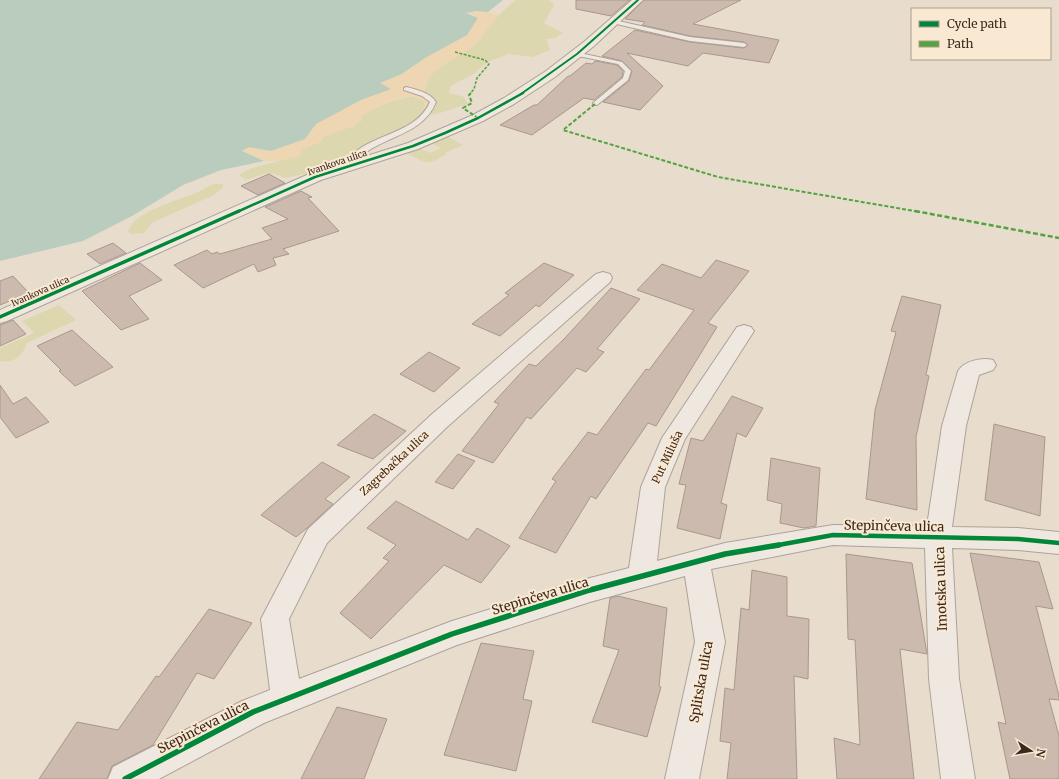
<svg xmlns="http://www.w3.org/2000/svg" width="1059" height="779" viewBox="0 0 1059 779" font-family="Merriweather,serif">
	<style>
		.green { fill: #dcd7ae }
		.sand { fill: #eed6b2 }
		.water { fill: #b9ccbe }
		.building { fill: #ccbaae; stroke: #a9978c }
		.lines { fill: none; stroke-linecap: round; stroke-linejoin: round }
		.service-casing { stroke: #ada297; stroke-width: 2 }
		.minor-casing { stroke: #ada297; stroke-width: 2 }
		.service { fill: #efe8e0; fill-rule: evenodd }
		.minor { fill: #efe8e0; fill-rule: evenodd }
		.quiet-far2 { stroke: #54a341; stroke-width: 1.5; stroke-dasharray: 3 1.5; stroke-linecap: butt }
		.quiet-far1 { stroke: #54a341; stroke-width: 2; stroke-dasharray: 4 2; stroke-linecap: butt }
		.quiet { stroke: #54a341; stroke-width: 2.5; stroke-dasharray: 5 2.5; stroke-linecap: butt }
		.cycleway-far4-casing { stroke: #f9e9d3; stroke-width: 3.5 }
		.cycleway-far3-casing { stroke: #f9e9d3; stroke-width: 4 }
		.cycleway-far2-casing { stroke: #f9e9d3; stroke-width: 5.5 }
		.cycleway-far1-casing { stroke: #f9e9d3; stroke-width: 7 }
		.cycleway-casing { stroke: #f9e9d3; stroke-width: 8 }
		.cycleway-far4 { stroke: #00873e; stroke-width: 2 }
		.cycleway-far3 { stroke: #00873e; stroke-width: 2.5 }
		.cycleway-far2 { stroke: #00873e; stroke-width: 3.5 }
		.cycleway-far1 { stroke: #00873e; stroke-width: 4.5 }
		.cycleway { stroke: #00873e; stroke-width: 5.5 }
		.labels { text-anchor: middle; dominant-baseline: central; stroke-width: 4; stroke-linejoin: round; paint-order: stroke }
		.far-street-label { font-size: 9px; fill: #3e281d; stroke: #f9e9d3 }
		.street-label { font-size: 11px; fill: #3e281d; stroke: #f9e9d3 }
		.near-street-label { font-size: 13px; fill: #3e281d; stroke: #f9e9d3 }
	</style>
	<rect width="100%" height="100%" fill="#e8ddcd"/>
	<path class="green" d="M516,0H549L554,5L544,23L563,33L555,38L546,39L550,50L533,57L507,54C502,58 496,58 490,61C484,64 480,69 475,73C467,78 458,81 450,87L449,93L464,97L468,104L437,114L421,115L406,126L370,145L369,152L308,173L285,178C269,170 262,174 246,180L239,175L252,168L287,159L302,149L320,142L322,138L342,129L354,127L362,116L370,110L392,101L413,96L424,101L429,93L424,91C426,87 426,83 428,80C437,62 465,55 479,41C483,37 484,32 488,28C496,17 505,8 516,0Z
		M448,137L463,145L445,153L447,154C426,166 428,164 407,153L419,148L430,153L441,148L432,144Z
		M213,184H223V188L212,196L153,222L144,233L131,234L128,232C132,212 179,200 196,193C202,190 207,187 213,184Z
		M59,305L76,320L27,343C23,355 14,364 0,361V348L34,333L22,321Z"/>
	<path class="sand" d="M478,10L499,15L487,29L480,40L466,52L448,62L432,74L427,81L424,91C433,96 436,101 433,110L424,111V101C420,99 417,96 413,96C396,97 375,106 362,116V121C350,129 335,132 322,138L321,142L302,149L300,156C273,163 267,164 240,153L248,146L270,151L301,140L312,130L313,124L361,99L373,96L388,88L381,86L378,82L404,73L414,66L476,19L474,15L465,13Z"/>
	<path class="water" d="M0,0H503L488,12L476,11L466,13L478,18L467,35L425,58L402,74L380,83L391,89L361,100L316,124L305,139L271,151L249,147L242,151L264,161L221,170L183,185L132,216L83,241L0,261Z"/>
	<path class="building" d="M576,0H630L611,16L576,9Z
		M644,0H741L693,24L779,40L769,63L703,53L688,66L627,53L663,86L640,110L603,102L629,81L632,71L622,61L602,56L635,30L690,42L744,48L748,45L744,42L690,36L642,25L645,22L625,19Z
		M595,61L617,65L623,71L622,77L594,100L584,98L532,135L500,125L534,105H537L568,76H570L586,63L592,64Z
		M269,174L285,183L258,195L241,186Z
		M301,191L312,197L308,198L339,231L283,249L289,254L273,258L276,265L258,272L254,264L203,288L174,265L207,250L212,254L217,252L220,254L272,239L262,228L288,219L265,207Z
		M113,243L126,253L100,264L87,254Z
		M716,260L749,271L708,323L717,327L656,426L648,423L596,499L591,496L556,553L519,538L556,481L552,479L588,432L597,435L646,369L649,370L694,310L637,290L662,264L701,278Z
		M140,263L162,280L129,296L149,319L121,330L82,291Z
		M544,263L574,275L539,307L536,305L500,336L472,324L509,295L505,293Z
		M13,276L29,293L0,305V281Z
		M611,288L640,299L597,349L604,352L586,372L577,368L531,419L527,417L493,463L462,451L499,404L494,402L529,364L536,366L564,339Z
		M902,296L941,305L926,375L929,376L916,437L917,510L866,499L875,410L896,332L891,331Z
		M13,320L26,334L0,346V325Z
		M72,330L113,367L75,386L59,371L61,370L37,346Z
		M429,352L460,368L434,392L400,374Z
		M0,385L13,404L26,397L49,422L16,438L0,417Z
		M732,396L763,408L746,437L737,433L721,503L727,505L720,539L677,528L686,485L679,484L691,438L703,441Z
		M374,414L406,431L373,459L337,445Z
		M994,424L1045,437L1040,516L985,500Z
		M458,454L475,461L453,489L435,482Z
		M771,458L820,468L816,526L804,528L780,523L782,504L767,500Z
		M322,462L350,477L325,499L333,504L307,528L296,537L261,515Z
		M396,501L468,540L477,528L510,546L481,583L444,565L371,639L340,613L389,561L383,558L396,545L367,528Z
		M970,553L1039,562L1053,609L1036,606L1059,696V700L1049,699L1059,736V779H1010L998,722L1006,724Z
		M846,554L912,563L927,654L900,649L914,779H837L834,738L860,745L855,640L848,639Z
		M752,570L787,577V616L809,619L808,679L794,676L797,779H727L731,743L720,741L725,688L734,690L741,608L749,610Z
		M618,596L667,608L659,686L661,687L647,737L592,722L619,650L603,646L610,598Z
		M209,609L252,623L214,679L197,673L153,745L112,766L107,779H39L77,722L118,730L156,676L159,677Z
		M481,643L534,651L523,699L532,701L516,771L444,755Z
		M337,707L387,719L364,779H301Z"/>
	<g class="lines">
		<g class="service-casing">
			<path id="service" d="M614,20L690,37L744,43L747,45L744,47L690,41L612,23V21Z
				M575,52L622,62L631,71L628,80L597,105H593V103L623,78L625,71L618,64L573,55V53Z
				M406,87C418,90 429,92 436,102C421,140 373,135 351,167H345L344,165C346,162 349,158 352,155C374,133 416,134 430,102L422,96L404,90V88Z"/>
		</g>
		<g class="minor-casing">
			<path id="minor" d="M632,0H643L594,46L555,77L514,104L483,121L418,149L321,180L7,321L0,323V310L309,174L408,143L473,115L504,98L546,71L585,41Z
				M603,272L610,274L612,278L610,282L447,427L327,543L289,619L299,679L452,621L590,578L629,568L641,487L662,438L737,327L744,325L751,327L754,331L685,439L665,487L657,561L725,543L833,525L927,526L942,426L958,371C964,361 982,357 993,360L996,365L993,370L979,375L966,426L952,527L1018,528L1059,532V554L1018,550L952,548L959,679L975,779H941L929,679L925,548L833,545L711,569L725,642L699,779H665L695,642L685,576L590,602L457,645L264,723L159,779H108L113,767L242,701L270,690L261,619L308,529L431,415L596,274Z"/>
		</g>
		<use href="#service" class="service"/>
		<use href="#minor" class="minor"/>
		<path class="quiet-far2" d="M455,52L485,60L489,64L477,78L474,89L470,94"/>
		<path class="quiet-far1" d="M471,93L469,95L472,103L463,108L478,118
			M595,104L563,130L718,177L920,212"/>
		<path class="quiet" d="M915,211L1059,238"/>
		<g class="cycleway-far4-casing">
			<path id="cycleway-far4" d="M521,94L577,54L638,0"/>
		</g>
		<g class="cycleway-far3-casing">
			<path id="cycleway-far3" d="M237,212L315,177L413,146L445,133L478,118L523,93"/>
		</g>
		<g class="cycleway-far2-casing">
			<path id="cycleway-far2" d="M0,317L239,211"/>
		</g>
		<g class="cycleway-far1-casing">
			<path id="cycleway-far1" d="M773,546L833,535L1018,539L1059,543"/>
		</g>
		<g class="cycleway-casing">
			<path id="cycleway" d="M125,779L253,712L452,634L590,590L725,554L779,545"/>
		</g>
		<use href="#cycleway-far4" class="cycleway-far4"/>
		<use href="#cycleway-far3" class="cycleway-far3"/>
		<use href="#cycleway-far2" class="cycleway-far2"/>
		<use href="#cycleway-far1" class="cycleway-far1"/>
		<use href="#cycleway" class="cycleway"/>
	</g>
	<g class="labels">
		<g class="far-street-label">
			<text transform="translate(337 162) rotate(-19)">Ivankova ulica</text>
			<text transform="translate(40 291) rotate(-24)">Ivankova ulica</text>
		</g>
		<g class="street-label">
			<text transform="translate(667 457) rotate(-65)">Put Miluša</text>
			<text transform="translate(394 463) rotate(-43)">Zagrebačka ulica</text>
		</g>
		<g class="near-street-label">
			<text transform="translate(894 526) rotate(1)">Stepinčeva ulica</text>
			<text transform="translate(941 589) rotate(-92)">Imotska ulica</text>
			<text transform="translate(540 596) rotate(-17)">Stepinčeva ulica</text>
			<text transform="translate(701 682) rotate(-80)">Splitska ulica</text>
			<text transform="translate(203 727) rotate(-27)">Stepinčeva ulica</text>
		</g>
	</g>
	<rect x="911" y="8" width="140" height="52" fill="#f9e9d3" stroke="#ae9c8a"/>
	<rect x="919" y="21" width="20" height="6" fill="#00873e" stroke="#ae9c8a"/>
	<text x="947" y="28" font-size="12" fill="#3e281d">Cycle path</text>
	<rect x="919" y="41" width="20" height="6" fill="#54a341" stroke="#ae9c8a"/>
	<text x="947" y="48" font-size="12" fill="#3e281d">Path</text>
	<g transform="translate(1031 751) rotate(102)" stroke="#f9e9d3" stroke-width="3" paint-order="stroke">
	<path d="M0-3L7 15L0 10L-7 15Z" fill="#3e281d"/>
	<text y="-6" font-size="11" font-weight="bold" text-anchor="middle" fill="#3e281d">N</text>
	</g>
</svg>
